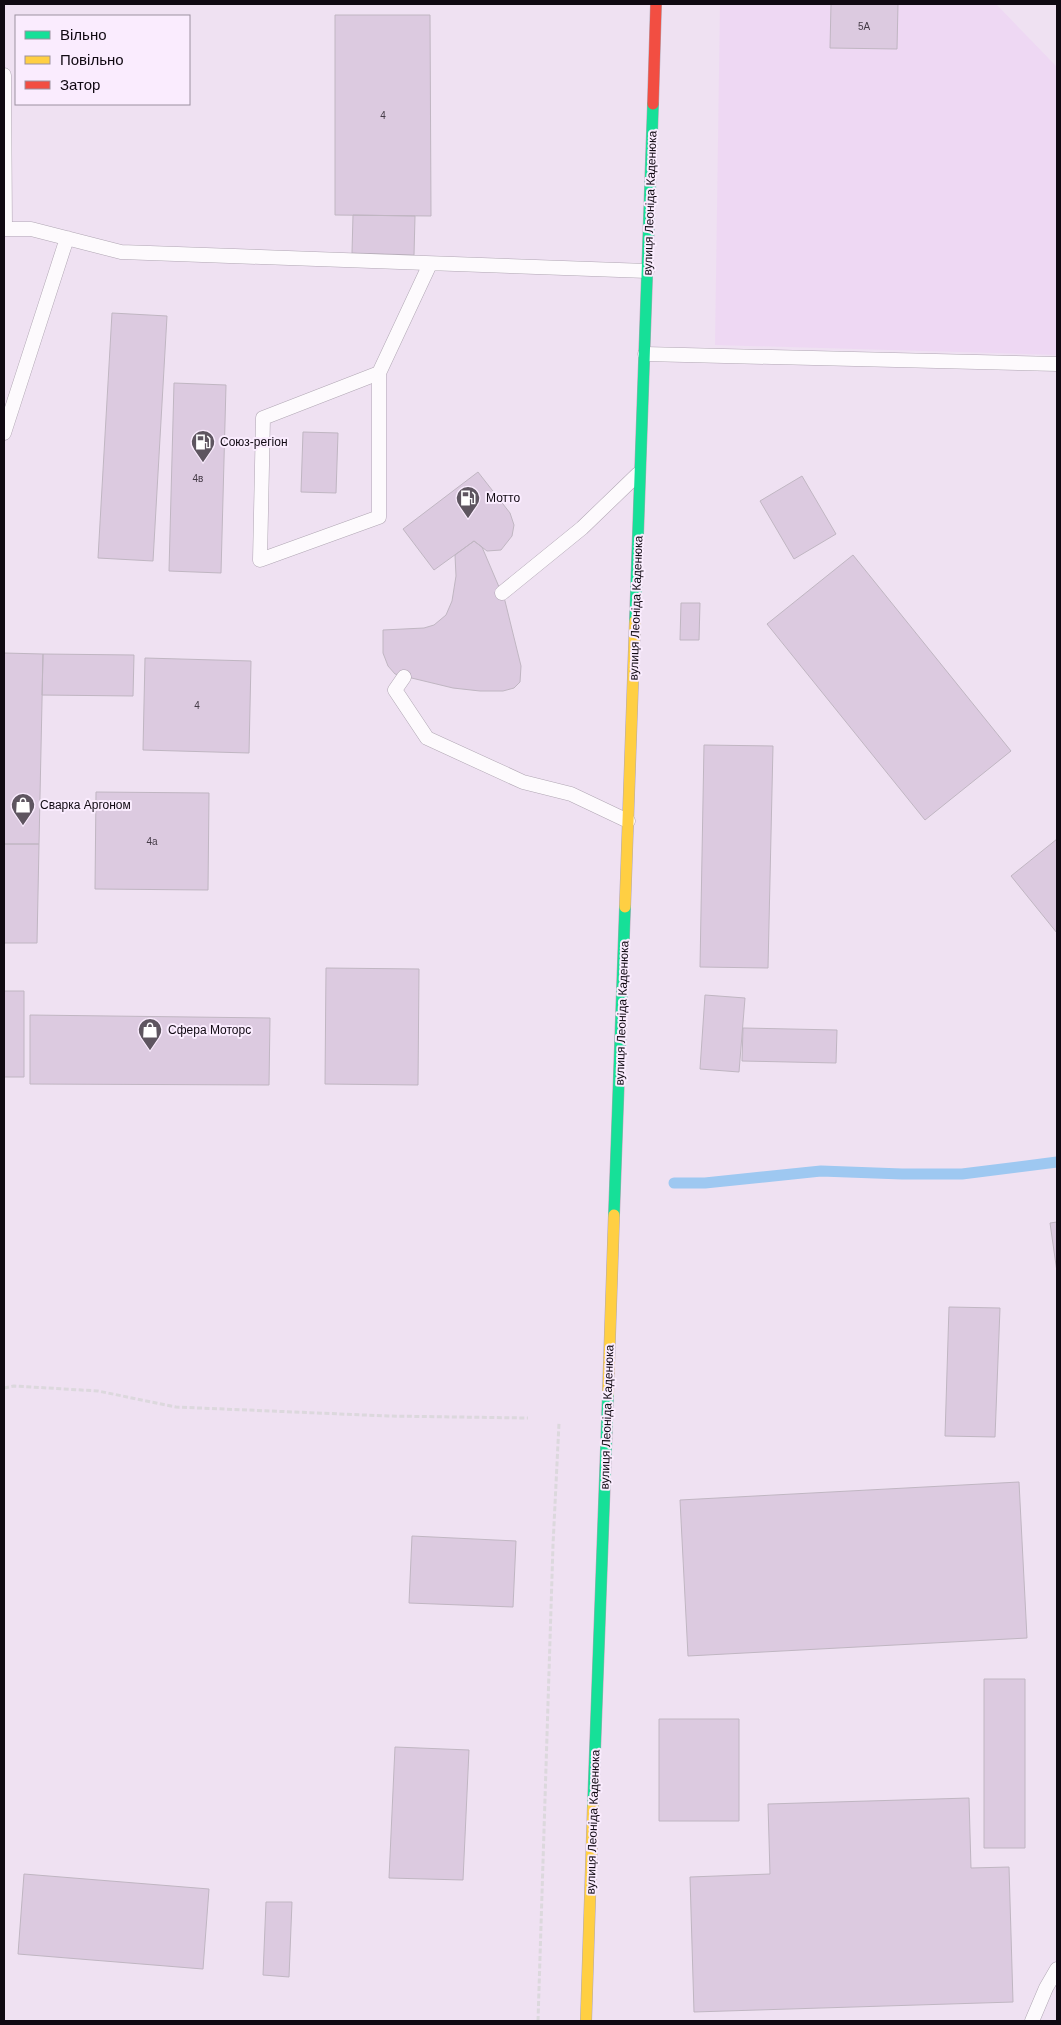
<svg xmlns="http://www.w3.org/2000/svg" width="1061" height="2025" viewBox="0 0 1061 2025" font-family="Arial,sans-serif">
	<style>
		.built { fill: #eed8f3 }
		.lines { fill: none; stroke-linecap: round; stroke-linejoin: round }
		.stream { stroke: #9ec8f1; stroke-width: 11 }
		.building { fill: #dccae0; stroke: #c0b6c2 }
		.lane-casing { stroke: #b0a6b3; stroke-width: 15 }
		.fast-casing { stroke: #b0a6b3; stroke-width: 12 }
		.slow-casing { stroke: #b0a6b3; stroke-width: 12 }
		.jam-casing { stroke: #b0a6b3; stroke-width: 12 }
		.path { stroke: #dcd8dd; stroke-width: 3; stroke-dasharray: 5 2.5; stroke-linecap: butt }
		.lane { stroke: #fdfafd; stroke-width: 14 }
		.fast { stroke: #16e098; stroke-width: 11 }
		.slow { stroke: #ffcf43; stroke-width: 11 }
		.jam { stroke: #f24e42; stroke-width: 11 }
		.labels { text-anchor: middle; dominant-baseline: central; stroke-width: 4; stroke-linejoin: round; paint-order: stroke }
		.number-label { font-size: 10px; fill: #443a46 }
		.street-label { font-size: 12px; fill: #100912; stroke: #faecfe }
		.poi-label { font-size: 12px; fill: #100912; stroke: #faecfe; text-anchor: start }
	</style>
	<rect width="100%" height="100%" fill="#efe1f2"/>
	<path class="built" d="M720,4H996L1057,67V355L715,345Z"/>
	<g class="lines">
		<path class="stream" d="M674,1183H705L821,1171L902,1174H962L1057,1162"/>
	</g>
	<path class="building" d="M831,4H898L897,49L830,48Z
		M335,15H430L431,216L335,215Z
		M353,215L415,216L414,255L352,253Z
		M112,313L167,316L153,561L98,558Z
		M174,383L226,385L221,573L169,571Z
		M303,432L338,433L336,493L301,492Z
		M478,472L510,513L514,525L512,536L501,550L487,551L474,541L434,570L403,529Z
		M802,476L836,534L794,559L760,501Z
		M474,541L482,547L505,601L521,666L520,682L514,688L503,691H480L453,688L395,674L388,666L383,653V630L424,628L434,625L446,615L452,601L456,576L455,555Z
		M853,555L1011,751L925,820L767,624Z
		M681,603H700L699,640H680Z
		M4,653L43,654L39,844H4Z
		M43,654L134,655L133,696L42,695Z
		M145,658L251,661L249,753L143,750Z
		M704,745L773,746L768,968L700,967Z
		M96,792L209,793L208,890L95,889Z
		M1057,839V933L1011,876Z
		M4,844H39L37,943H4Z
		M326,968L419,969L418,1085L325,1084Z
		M4,991H24V1077H4Z
		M705,995L745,998L739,1072L700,1069Z
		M30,1015L270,1018L269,1085L30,1084Z
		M743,1028L837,1030L836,1063L742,1061Z
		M1057,1222V1272L1050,1223Z
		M949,1307L1000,1308L995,1437L945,1436Z
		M1019,1482L1027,1638L688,1656L680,1500Z
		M412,1536L516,1541L513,1607L409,1603Z
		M984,1679H1025V1848H984Z
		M659,1719H739V1821H659Z
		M395,1747L469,1750L463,1880L389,1878Z
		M969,1798L971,1868L1009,1867L1013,2002L694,2012L690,1877L770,1874L768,1804Z
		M24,1874L209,1889L203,1969L18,1954Z
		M266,1902H292L289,1977L263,1975Z"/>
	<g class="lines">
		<g class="lane-casing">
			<path id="lane" d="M4,75L5,229
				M4,229H31L121,252L647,271
				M645,354L1057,364
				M379,373V517L260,560L263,418L379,373L430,264
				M4,433L67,238
				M502,593L582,528L638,474
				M404,677L395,690L427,738L523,782L571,794L628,821
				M1032,2021L1046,1988L1057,1969"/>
		</g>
		<g class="fast-casing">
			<path id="fast" d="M635,621L653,104
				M614,1215L625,907
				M593,1806L608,1394"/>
		</g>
		<g class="slow-casing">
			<path id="slow" d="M625,907L635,621
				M608,1394L614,1215
				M586,2021L593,1806"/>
		</g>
		<g class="jam-casing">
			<path id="jam" d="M653,104L656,4"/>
		</g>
		<path class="path" d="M4,1388L14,1386L98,1391L176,1407L388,1416L528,1418
			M538,2021L553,1545L559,1423"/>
		<use href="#lane" class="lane"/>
		<use href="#fast" class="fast"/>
		<use href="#slow" class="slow"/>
		<use href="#jam" class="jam"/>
	</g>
	<defs>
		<g id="fuel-pin" transform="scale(1.25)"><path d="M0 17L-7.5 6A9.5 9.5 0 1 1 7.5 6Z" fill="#5e5560" stroke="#faecfe"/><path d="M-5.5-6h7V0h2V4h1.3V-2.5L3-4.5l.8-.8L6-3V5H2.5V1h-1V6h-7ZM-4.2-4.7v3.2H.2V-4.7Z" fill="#fff"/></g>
		<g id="shop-pin" transform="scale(1.25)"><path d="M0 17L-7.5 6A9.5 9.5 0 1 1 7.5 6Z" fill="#5e5560" stroke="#faecfe"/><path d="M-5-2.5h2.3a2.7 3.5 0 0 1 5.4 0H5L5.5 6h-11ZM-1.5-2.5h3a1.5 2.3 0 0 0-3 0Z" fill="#fff"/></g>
	</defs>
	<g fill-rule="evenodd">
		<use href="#fuel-pin" x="203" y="442"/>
		<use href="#fuel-pin" x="468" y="498"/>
		<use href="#shop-pin" x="23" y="805"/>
		<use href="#shop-pin" x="150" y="1030"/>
	</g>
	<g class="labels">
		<g class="number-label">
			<text x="864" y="26">5А</text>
			<text x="383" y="115">4</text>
			<text x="198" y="478">4в</text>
			<text x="197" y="705">4</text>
			<text x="152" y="841">4а</text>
		</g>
		<g class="street-label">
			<text transform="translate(650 203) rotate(-88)">вулиця Леоніда Каденюка</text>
			<text transform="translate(636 608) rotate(-88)">вулиця Леоніда Каденюка</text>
			<text transform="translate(622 1013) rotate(-88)">вулиця Леоніда Каденюка</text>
			<text transform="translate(607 1417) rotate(-88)">вулиця Леоніда Каденюка</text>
			<text transform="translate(593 1822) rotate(-88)">вулиця Леоніда Каденюка</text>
		</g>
		<g class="poi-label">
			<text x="220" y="442">Союз-регіон</text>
			<text x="486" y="498">Мотто</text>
			<text x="40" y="805">Сварка Аргоном</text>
			<text x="168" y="1030">Сфера Моторс</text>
		</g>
	</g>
	<rect width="1061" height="2025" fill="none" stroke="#100912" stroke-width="10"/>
	<rect x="15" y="15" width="175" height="90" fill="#faecfe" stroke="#9c91a0"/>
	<rect x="25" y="31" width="25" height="8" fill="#16e098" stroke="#9c91a0"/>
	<text x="60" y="40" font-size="15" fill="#100912">Вільно</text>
	<rect x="25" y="56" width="25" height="8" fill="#ffcf43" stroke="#9c91a0"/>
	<text x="60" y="65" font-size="15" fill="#100912">Повільно</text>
	<rect x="25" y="81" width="25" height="8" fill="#f24e42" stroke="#9c91a0"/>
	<text x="60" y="90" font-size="15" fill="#100912">Затор</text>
</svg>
